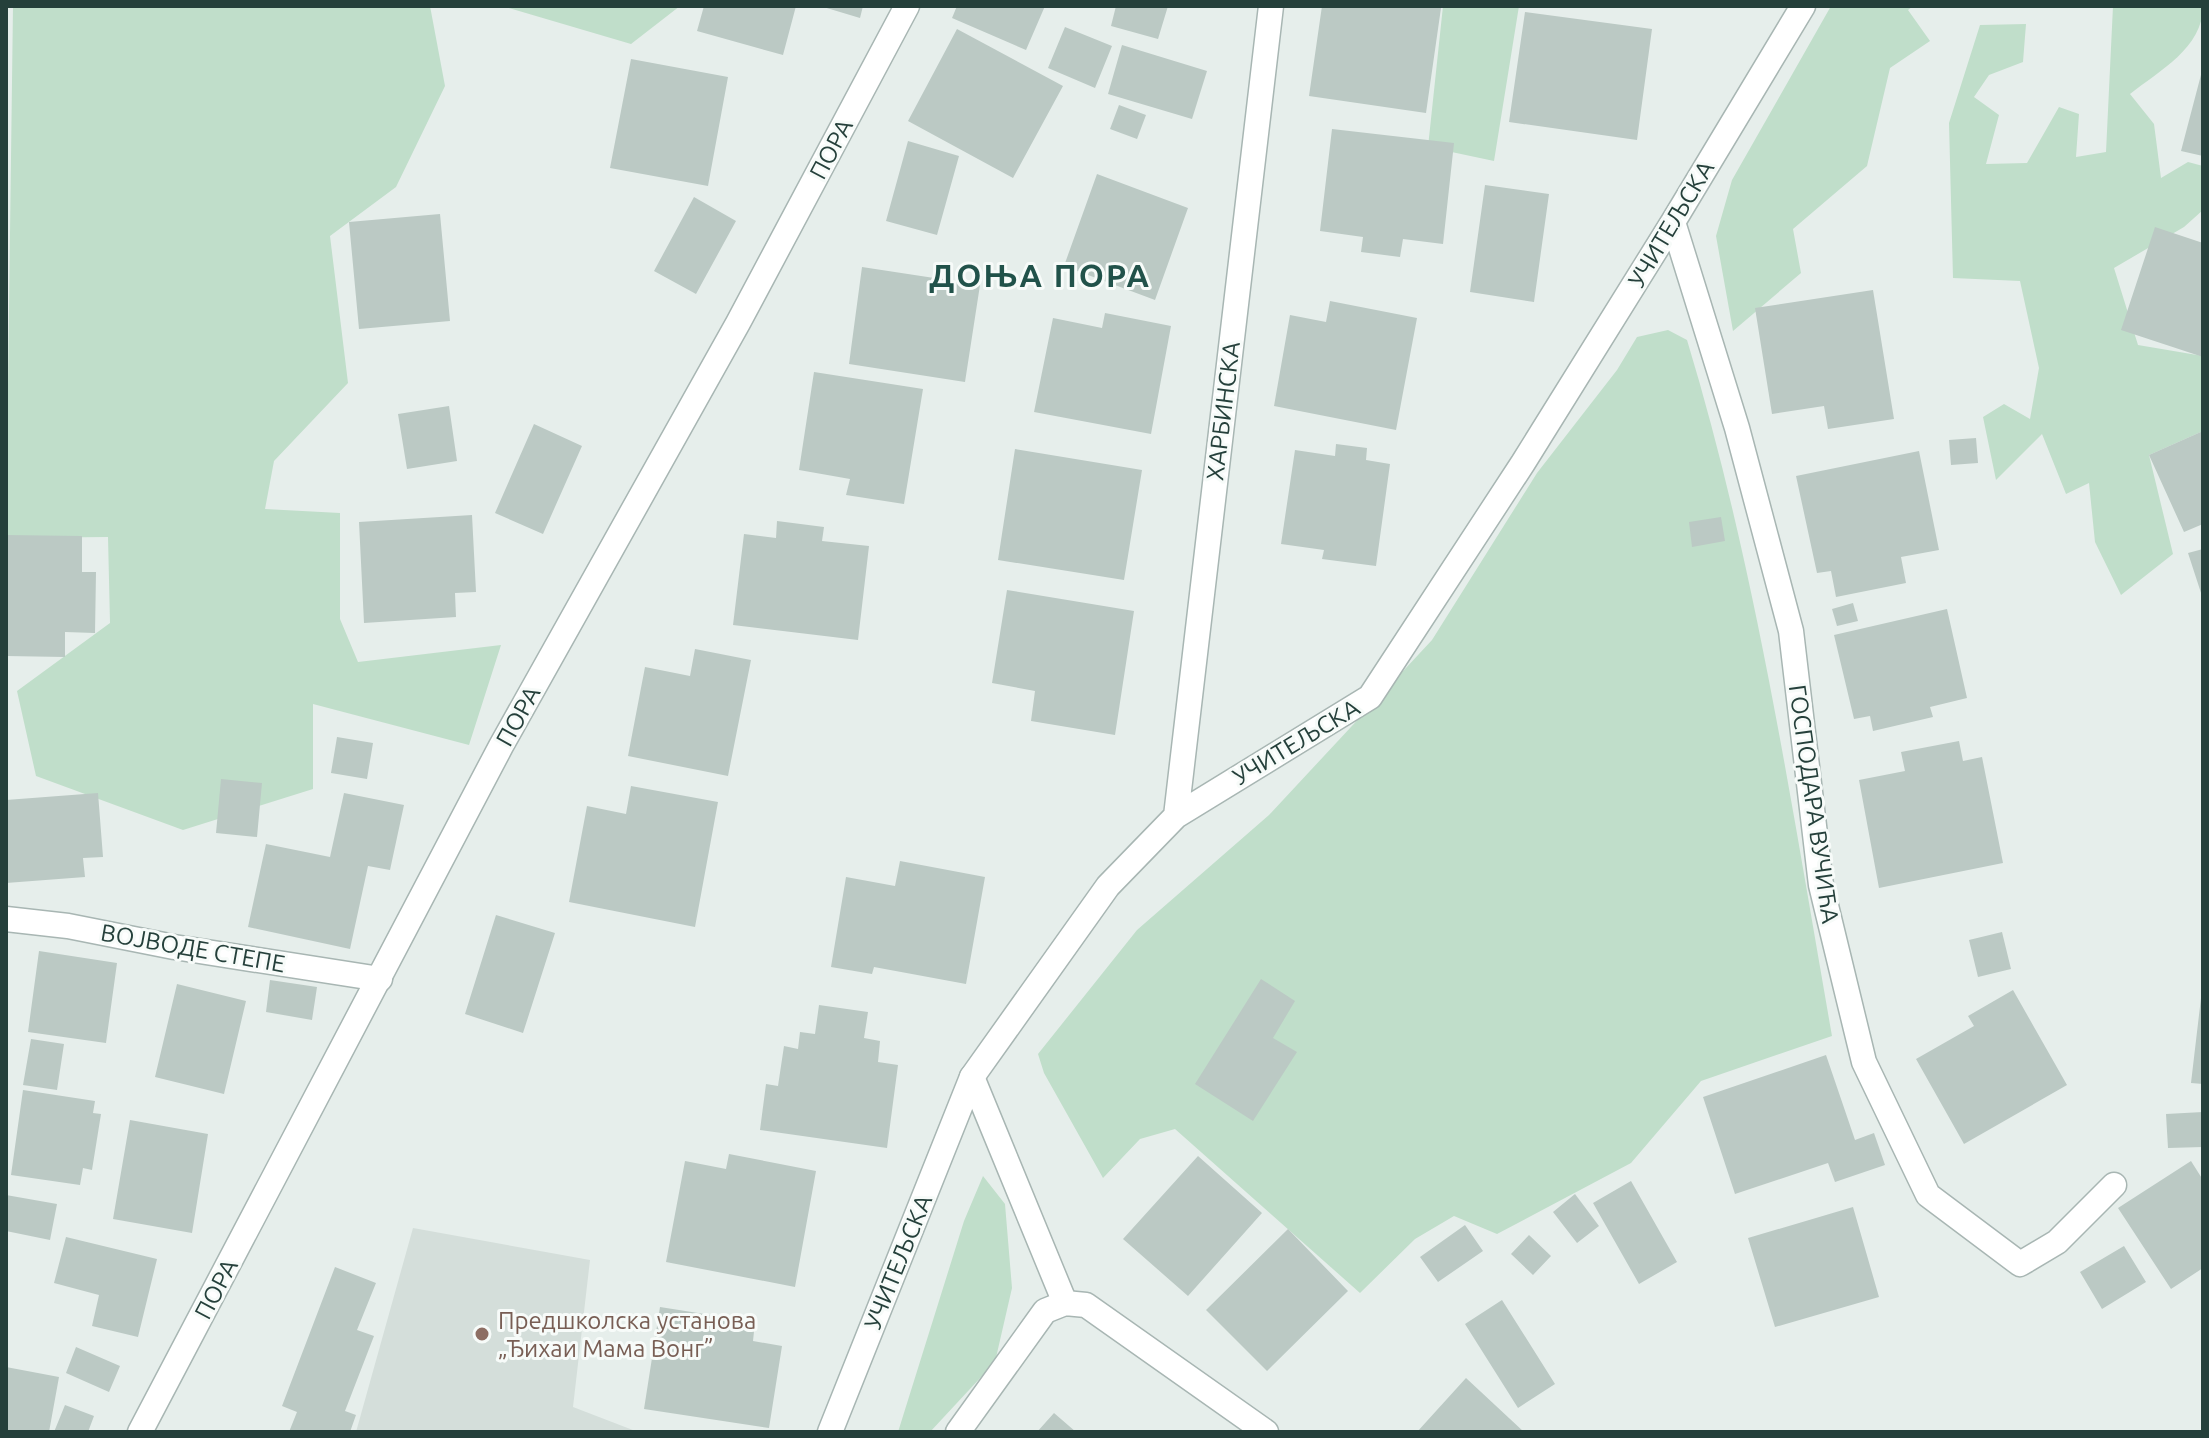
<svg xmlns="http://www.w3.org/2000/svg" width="2209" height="1438" viewBox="0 0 2209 1438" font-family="Ubuntu,sans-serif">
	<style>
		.built { fill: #d4deda }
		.green { fill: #c0deca }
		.building { fill: #bbc9c4 }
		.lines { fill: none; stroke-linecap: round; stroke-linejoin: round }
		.service-casing { stroke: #a8b6b3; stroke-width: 27 }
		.minor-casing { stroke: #a8b6b3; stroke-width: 27 }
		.tertiary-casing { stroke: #a8b6b3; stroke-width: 27 }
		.service { stroke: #fff; stroke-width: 24 }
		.minor { stroke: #fff; stroke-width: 24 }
		.tertiary { stroke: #fff; stroke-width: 24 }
		.education-dot { fill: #8d6e63; stroke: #f7fbf9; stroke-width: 3 }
		.labels { text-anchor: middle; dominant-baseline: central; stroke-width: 6; stroke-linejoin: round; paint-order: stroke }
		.street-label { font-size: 24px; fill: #25403b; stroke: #f7fbf9 }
		.education-label { font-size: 24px; fill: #785e54; stroke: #f7fbf9; text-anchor: start }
		.district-label { font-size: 32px; font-weight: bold; letter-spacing: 2px; fill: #21524a; stroke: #f7fbf9 }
	</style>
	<rect width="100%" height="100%" fill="#e6eeeb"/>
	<path class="built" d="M413,1228L590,1260L573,1407L638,1432H356Z"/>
	<path class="green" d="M13,6H430L445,86L396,187L330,236L348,383L274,461L265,509L340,513V619L358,662L501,645L469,745L313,704V789L183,830L36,776L17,691L110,623L108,537L6,538Z
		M502,6H680L631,44Z
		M1443,6H1519L1494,161L1428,147Z
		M1831,6H1913L1908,10L1930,41L1890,68L1867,166L1793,229L1801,273L1733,331L1716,236L1732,180Z
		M2113,6H2203C2203,48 2159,71 2130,94L2154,124L2161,178L2188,162L2203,166V210L2184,227L2114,268L2138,345L2203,356V431L2149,455L2173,554L2121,595L2095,542L2089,483L2066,494L2042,434L1996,480L1983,417L2004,404L2030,419L2039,368L2020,281L1953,278L1949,123L1980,25L2026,24L2023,62L1989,75L1974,97L1999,115L1986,164L2027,163L2059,107L2079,114L2076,157L2106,152Z
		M1668,330L1687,340C1756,567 1791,803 1832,1036L1701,1081L1631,1163L1497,1234L1454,1216L1415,1239L1360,1293L1175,1129L1140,1139L1103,1178L1044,1073L1038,1054L1137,930L1269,815L1432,640L1537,473L1617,370L1637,337Z
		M983,1176L1005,1204L1012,1288L995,1362L930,1432H898L964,1221Z"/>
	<path class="building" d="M704,6H796L783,55L697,31Z
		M820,6H863L860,18Z
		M957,6H1045L1026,50L952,18Z
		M1116,6H1168L1158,39L1111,26Z
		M1322,6H1425L1441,8L1426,113L1309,96Z
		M1525,12L1652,29L1637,140L1509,122Z
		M1065,27L1112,46L1095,88L1048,68Z
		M957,29L1063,86L1013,178L908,121Z
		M1122,45L1207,71L1192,119L1108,94Z
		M631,59L728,77L708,186L610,168Z
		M2202,71L2203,72V156L2181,151Z
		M1119,105L1146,115L1137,139L1110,129Z
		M1332,129L1454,143L1443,244L1403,239L1400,257L1361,252L1363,237L1320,231Z
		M908,141L959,156L937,235L886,221Z
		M1097,174L1188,208L1155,300L1064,266Z
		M1485,185L1549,194L1534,302L1470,292Z
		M694,197L736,221L696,294L654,271Z
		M440,214L450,321L359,329L349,222Z
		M2155,227L2203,243V357L2121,330Z
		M862,267L980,285L965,382L849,364Z
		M1873,290L1894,419L1828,429L1824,406L1772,414L1755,308Z
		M1330,301L1417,318L1396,430L1274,406L1290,315L1326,322Z
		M1105,313L1171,326L1151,434L1034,412L1053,318L1102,328Z
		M814,372L923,389L904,504L846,495L850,479L799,470Z
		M449,406L457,461L407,469L398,414Z
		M534,424L582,446L543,534L495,513Z
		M2203,431V524L2184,532L2149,455Z
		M1976,438L1978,463L1951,465L1949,440Z
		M1336,444L1367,448L1366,460L1390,464L1376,566L1322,559L1324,550L1281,544L1295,450L1335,456Z
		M1015,449L1142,470L1124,580L998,560Z
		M1919,451L1939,550L1901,557L1906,583L1836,597L1831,571L1817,573L1796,476Z
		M472,515L476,592L455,593L456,617L364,623L359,522Z
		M1721,517L1725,541L1692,547L1689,522Z
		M777,521L824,527L822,541L869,546L858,640L733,625L744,534L776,538Z
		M6,535L82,536V572H96L95,633L65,632V657L6,656Z
		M2203,549V596H2202L2188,553Z
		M1007,590L1134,611L1115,735L1031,721L1035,691L992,683Z
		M1853,603L1858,621L1837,626L1832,609Z
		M1947,609L1967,698L1930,707L1933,717L1873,731L1870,716L1854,719L1834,635Z
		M695,649L751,660L728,776L628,756L645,667L690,676Z
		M337,737L373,743L367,779L331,773Z
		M1959,741L1963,761L1982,757L2003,863L1879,888L1859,780L1905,771L1901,752Z
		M221,779L262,783L257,837L216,833Z
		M631,786L718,802L695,927L569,902L587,806L626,814Z
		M98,793L103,857L83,858L85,877L6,883V800Z
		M344,793L404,805L390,870L368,866L350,949L248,927L266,844L330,857Z
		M900,861L985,877L966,984L874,967L872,974L831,967L846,877L895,886Z
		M496,915L555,933L523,1033L465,1014Z
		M2002,932L2011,969L1978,977L1969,940Z
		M39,951L117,963L106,1043L28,1032Z
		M1261,979L1295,1001L1273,1038L1297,1052L1253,1121L1195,1084Z
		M270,980L317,987L312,1020L266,1012Z
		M177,984L246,1001L224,1094L155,1077Z
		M2013,990L2067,1085L1964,1144L1916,1059L1974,1026L1968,1016Z
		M2201,998H2203V1084L2191,1083Z
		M819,1005L868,1012L864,1038L880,1041L878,1062L898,1065L887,1148L760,1130L766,1084L778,1086L784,1046L798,1049L800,1032L815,1034Z
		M31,1039L64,1044L57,1090L23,1085Z
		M1826,1055L1855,1140L1874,1133L1885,1165L1835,1182L1828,1163L1735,1194L1703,1097Z
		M23,1090L95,1101L93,1113L101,1114L92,1170L83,1168L80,1185L11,1175Z
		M2203,1112V1147L2168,1148L2166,1114Z
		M130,1120L208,1134L192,1233L113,1219Z
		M729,1154L816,1171L795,1287L666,1262L685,1161L726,1169Z
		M1198,1156L1262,1213L1188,1296L1123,1239Z
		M2191,1161L2203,1180V1268L2171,1289L2118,1208Z
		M1631,1181L1677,1262L1639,1284L1593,1203Z
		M1575,1194L1599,1226L1577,1243L1553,1212Z
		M6,1195L57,1204L50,1240L6,1231Z
		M1853,1207L1879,1297L1775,1327L1748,1238Z
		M1465,1225L1483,1251L1438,1282L1420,1257Z
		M1288,1229L1348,1291L1267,1371L1206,1310Z
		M1529,1235L1551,1256L1533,1275L1511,1254Z
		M66,1237L157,1259L138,1337L92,1326L99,1295L54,1283Z
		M2124,1246L2146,1282L2102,1309L2080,1272Z
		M335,1267L376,1283L357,1330L374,1336L345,1411L356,1415L350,1432H289L297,1412L282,1406Z
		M1502,1300L1555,1384L1518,1408L1465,1324Z
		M660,1307L755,1322L753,1341L782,1346L769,1428L644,1409Z
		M76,1347L120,1366L109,1392L66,1373Z
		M6,1367L59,1377L49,1432L6,1430Z
		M1466,1378L1524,1432H1417Z
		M65,1405L94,1416L88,1432H54Z
		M1054,1413L1076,1432H1037Z"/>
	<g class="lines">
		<g class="service-casing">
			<path id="service" d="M972,1077L1065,1303"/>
		</g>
		<g class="minor-casing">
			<path id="minor" d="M1673,222L1737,428L1791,631L1821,885L1864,1062L1928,1195L2020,1264L2057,1242L2114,1185
				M1176,816L1271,6
				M6,919L68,926L174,947L380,979
				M830,1432L972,1077L1108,886L1176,816L1370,697L1523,463L1673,222L1803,6
				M958,1432L1045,1311L1065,1303L1086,1305L1266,1432"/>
		</g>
		<g class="tertiary-casing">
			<path id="tertiary" d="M140,1432L501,746L738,323L907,6"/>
		</g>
		<use href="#service" class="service"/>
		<use href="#minor" class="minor"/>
		<use href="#tertiary" class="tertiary"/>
	</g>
	<circle class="education-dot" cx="482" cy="1334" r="8"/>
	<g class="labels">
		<g class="street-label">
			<text transform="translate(831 149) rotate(-62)">ПОРА</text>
			<text transform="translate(1671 224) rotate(-59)">УЧИТЕЉСКА</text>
			<text transform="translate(1223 411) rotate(-83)">ХАРБИНСКА</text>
			<text transform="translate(518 716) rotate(-61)">ПОРА</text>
			<text transform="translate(1296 742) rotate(-31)">УЧИТЕЉСКА</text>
			<text transform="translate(1814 804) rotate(82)">ГОСПОДАРА ВУЧИЋА</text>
			<text transform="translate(193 948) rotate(10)">ВОЈВОДЕ СТЕПЕ</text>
			<text transform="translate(898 1262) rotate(-68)">УЧИТЕЉСКА</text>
			<text transform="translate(216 1289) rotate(-62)">ПОРА</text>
		</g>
		<g class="education-label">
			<text x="498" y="1320">Предшколска установа<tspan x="498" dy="28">„Ђихаи Мама Вонг”</tspan></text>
		</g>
		<g class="district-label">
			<text x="1040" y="275">ДОЊА ПОРА</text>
		</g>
	</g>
	<rect width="2209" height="1438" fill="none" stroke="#25403b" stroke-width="16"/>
</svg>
